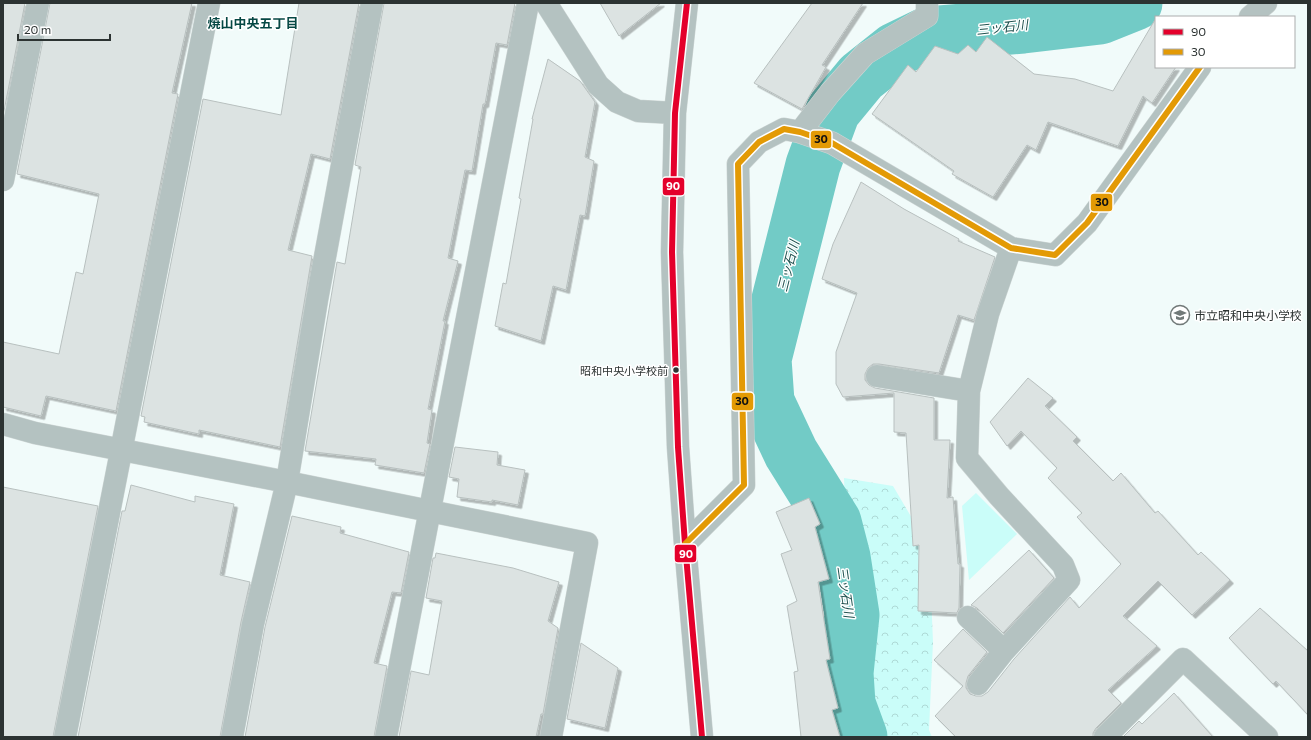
<svg xmlns="http://www.w3.org/2000/svg" width="1311" height="740" viewBox="0 0 1311 740" font-family="Commissioner,'Noto Sans JP',sans-serif">
	<style>
		.forest { fill: url(#forest-crowns) }
		.green { fill: #cafdf9 }
		.lines { fill: none; stroke-linecap: round; stroke-linejoin: round }
		.river { stroke: #72cbc6; stroke-width: 55 }
		.building { fill: #dce3e2; stroke: #b8c0bf; filter: url(#shadow) }
		.minor-casing { stroke: #ced6d5; stroke-width: 23 }
		.minor { stroke: #b4c2c1; stroke-width: 22 }
		.bus-1-casing { stroke: #fff; stroke-width: 9 }
		.bus-2-casing { stroke: #fff; stroke-width: 9 }
		.bus-1 { stroke: #e4002b; stroke-width: 6 }
		.bus-2 { stroke: #e39a05; stroke-width: 6 }
		.bus-dot { fill: #2c3332; stroke: #fff; stroke-width: 1.5 }
		.labels { text-anchor: middle; dominant-baseline: central; stroke-width: 3; stroke-linejoin: round; paint-order: stroke }
		.bus-label { font-size: 11px; fill: #2c3332; stroke: #fff; text-anchor: end }
		.poi-label { font-size: 12px; fill: #2c3332; stroke: #fff; text-anchor: start }
		.neighbourhood-label { font-size: 13px; font-weight: bold; fill: #064844; stroke: #fff }
		.water-label { font-size: 13px; font-style: italic; fill: #1e514e; stroke: #fff }
		.line-badge { stroke: #fff; stroke-width: 1.5 }
		.badge-label { font-size: 11px; text-anchor: middle; font-weight: bold; fill: #fff }
		.pale-badge-label { font-size: 11px; text-anchor: middle; font-weight: bold; fill: #111 }
	</style>
	<defs>
		<pattern id="forest-crowns" width="20" height="18" patternUnits="userSpaceOnUse"><rect width="20" height="18" fill="#cafdf9"/><path d="M2 6a3 3 0 1 1 6 0M12 15a3 3 0 1 1 6 0" fill="none" stroke="#aed9d6"/></pattern>
		<filter id="shadow"><feDropShadow dx="3.5" dy="3.5" stdDeviation="0" flood-color="#0004"/></filter>
	</defs>
	<rect width="100%" height="100%" fill="#f1fbfa"/>
	<path class="forest" d="M844,478L893,486L929,547L933,642L929,730L932,737H875L858,694V666L868,607L846,533Z"/>
	<path class="green" d="M976,493L1017,534L969,580L962,506Z"/>
	<g class="lines">
		<path class="river" d="M860,737L848,704L846,673L852,615L843,557L834,522L791,453L767,402L764,359L813,165L833,111L861,77L895,50L928,34L1023,26L1100,17L1135,3"/>
	</g>
	<path class="building" d="M3,3H25L3,116Z
		M50,3H192L172,93L178,94L116,411L46,396L41,416L3,407V342L59,354L76,272L83,274L99,194L17,174Z
		M299,3H359L330,159L311,154L288,250L312,256L280,447L199,430V434L144,422L145,417L141,416L203,99L281,115Z
		M384,3H515L507,45L496,43L485,104H483L472,171L465,170L448,258L458,261L443,321H445L428,409L432,410L427,443L430,444L424,473L375,465L376,459L305,451L337,262L345,264L361,167L355,165Z
		M600,3H661L619,36Z
		M812,3H863L822,65L826,67L802,109L754,83Z
		M1156,18V67H1176L1152,103L1143,96L1118,146L1048,122L1036,150L1027,145L993,197L952,174L954,171L872,114L908,65L916,72L935,46L958,54L968,45L976,52L987,37L1034,74L1075,79L1113,91Z
		M548,59L580,81L595,102L585,157L594,161L585,216L580,215L566,290L553,286L541,341L495,326L503,283L506,284L521,199L519,198L533,119H532Z
		M861,182L904,209L959,239L958,241L995,257L974,320L958,315L939,373L879,364H873L868,368L865,374V380L869,385L875,388L934,398V440H950L947,498L953,497L958,564H960L959,608L957,613L918,611L919,545L913,546L906,433L894,432V393L843,397L836,384V352L857,293L822,279L833,244Z
		M1028,378L1053,398L1045,406L1077,437L1073,441L1113,481L1121,473L1155,513L1158,511L1198,555L1201,552L1230,580L1192,615L1158,581L1123,616L1157,646L1108,690L1121,703L1096,728L1093,733V737H956L935,716L963,686L934,660L963,629L987,652L968,676L966,683V688L970,694L976,696H982L988,692L1014,659L1070,597L1079,608L1121,564L1077,517L1082,513L1048,478L1057,468L1021,431L1007,446L990,422Z
		M455,447L498,452L497,465L525,470L518,505L492,500V502L457,497L459,479L449,477Z
		M131,485L195,502V496L234,504L220,575L250,582L241,622L220,737H78L122,511H125Z
		M3,487L98,506L53,737H3Z
		M809,498L820,524L815,527L829,579L818,582L830,659L826,660L838,708L832,710L840,737H801L794,672L798,671L787,606L797,601L781,554L792,550L776,512Z
		M292,516L341,527L340,533L409,552L401,593L392,592L374,663L387,666L374,737H245L265,627Z
		M1029,550L1054,578L1003,633L977,608L971,605Z
		M436,553L513,568L559,582L548,621L558,628L543,714H541L536,737H399L411,671L429,675L442,601L426,598L433,558H435Z
		M1260,608L1308,651V715L1276,681L1273,684L1229,638Z
		M581,643L618,668L605,728L567,719Z
		M1174,693L1213,737H1123L1139,721L1142,724Z"/>
	<g class="lines">
		<g class="minor-casing">
			<path id="minor" d="M546,3L598,85L617,102L638,111L675,113
				M687,3L675,113L672,252L678,447L685,544L702,737
				M1250,17L1266,3
				M800,132L830,93L865,54L927,16V3
				M3,180L38,3
				M877,376L969,391
				M3,424L35,433L287,482L587,543L551,737
				M685,544L744,485L738,164L759,142L784,129L800,132L832,143L1011,248L1055,255L1087,223L1200,67
				M968,617L1004,651L1069,580L1063,565L999,496L967,458L969,391L988,314L1011,248
				M978,684L1004,651
				M65,737L209,3
				M232,737L253,624L287,482L317,300L372,3
				M386,737L528,3
				M1105,737L1183,659L1267,737"/>
		</g>
		<use href="#minor" class="minor"/>
		<g class="bus-1-casing">
			<path id="bus-1" d="M687,3L675,113L672,252L678,447L685,544L702,737"/>
		</g>
		<g class="bus-2-casing">
			<path id="bus-2" d="M685,544L744,485L738,164L759,142L784,129L800,132L832,143L1011,248L1055,255L1087,223L1200,67"/>
		</g>
		<use href="#bus-1" class="bus-1"/>
		<use href="#bus-2" class="bus-2"/>
	</g>
	<defs>
		<g id="school-ring" transform="scale(1)"><circle r="9.5" fill="#fff" stroke="#717978" stroke-width="1.5"/><path d="M0-5L7-2L0 1L-7-2ZM-4 1L0 2.5L4 1V4Q0 6-4 4Z" fill="#717978"/></g>
	</defs>
	<g fill-rule="evenodd">
		<use href="#school-ring" x="1180" y="315"/>
	</g>
	<circle class="bus-dot" cx="676" cy="370" r="3.5"/>
	<g class="labels">
		<g class="bus-label">
			<text x="668" y="370">昭和中央小学校前</text>
		</g>
		<g class="poi-label">
			<text x="1194" y="315">市立昭和中央小学校</text>
		</g>
		<g class="neighbourhood-label">
			<text x="253" y="23">焼山中央五丁目</text>
		</g>
		<g class="water-label">
			<text transform="translate(1002 27) rotate(-6)">三ッ石川</text>
			<text transform="translate(788 266) rotate(-76)">三ッ石川</text>
			<text transform="translate(846 592) rotate(82)">三ッ石川</text>
		</g>
	</g>
	<g class="line-badge">
		<rect x="810" y="130" width="22" height="19" rx="4" fill="#e39a05"/>
		<rect x="662" y="177" width="23" height="19" rx="4" fill="#e4002b"/>
		<rect x="1090" y="193" width="23" height="19" rx="4" fill="#e39a05"/>
		<rect x="731" y="392" width="23" height="19" rx="4" fill="#e39a05"/>
		<rect x="674" y="544" width="23" height="19" rx="4" fill="#e4002b"/>
	</g>
	<g class="badge-label">
		<text x="673" y="190">90</text>
		<text x="686" y="558">90</text>
	</g>
	<g class="pale-badge-label">
		<text x="821" y="143">30</text>
		<text x="1102" y="206">30</text>
		<text x="742" y="405">30</text>
	</g>
	<rect width="1311" height="740" fill="none" stroke="#2c3332" stroke-width="8"/>
	<rect x="1155" y="16" width="140" height="52" fill="#ffffff" stroke="#abadad"/>
	<rect x="1163" y="29" width="20" height="6" fill="#e4002b" stroke="#abadad"/>
	<text x="1191" y="36" font-size="12" fill="#2c3332">90</text>
	<rect x="1163" y="49" width="20" height="6" fill="#e39a05" stroke="#abadad"/>
	<text x="1191" y="56" font-size="12" fill="#2c3332">30</text>
	<path d="M18 34v6h92v-6" fill="none" stroke="#2c3332" stroke-width="2"/>
	<text x="24" y="34" font-size="12" fill="#2c3332" stroke="#ffffff" stroke-width="3" paint-order="stroke">20 m</text>
</svg>
